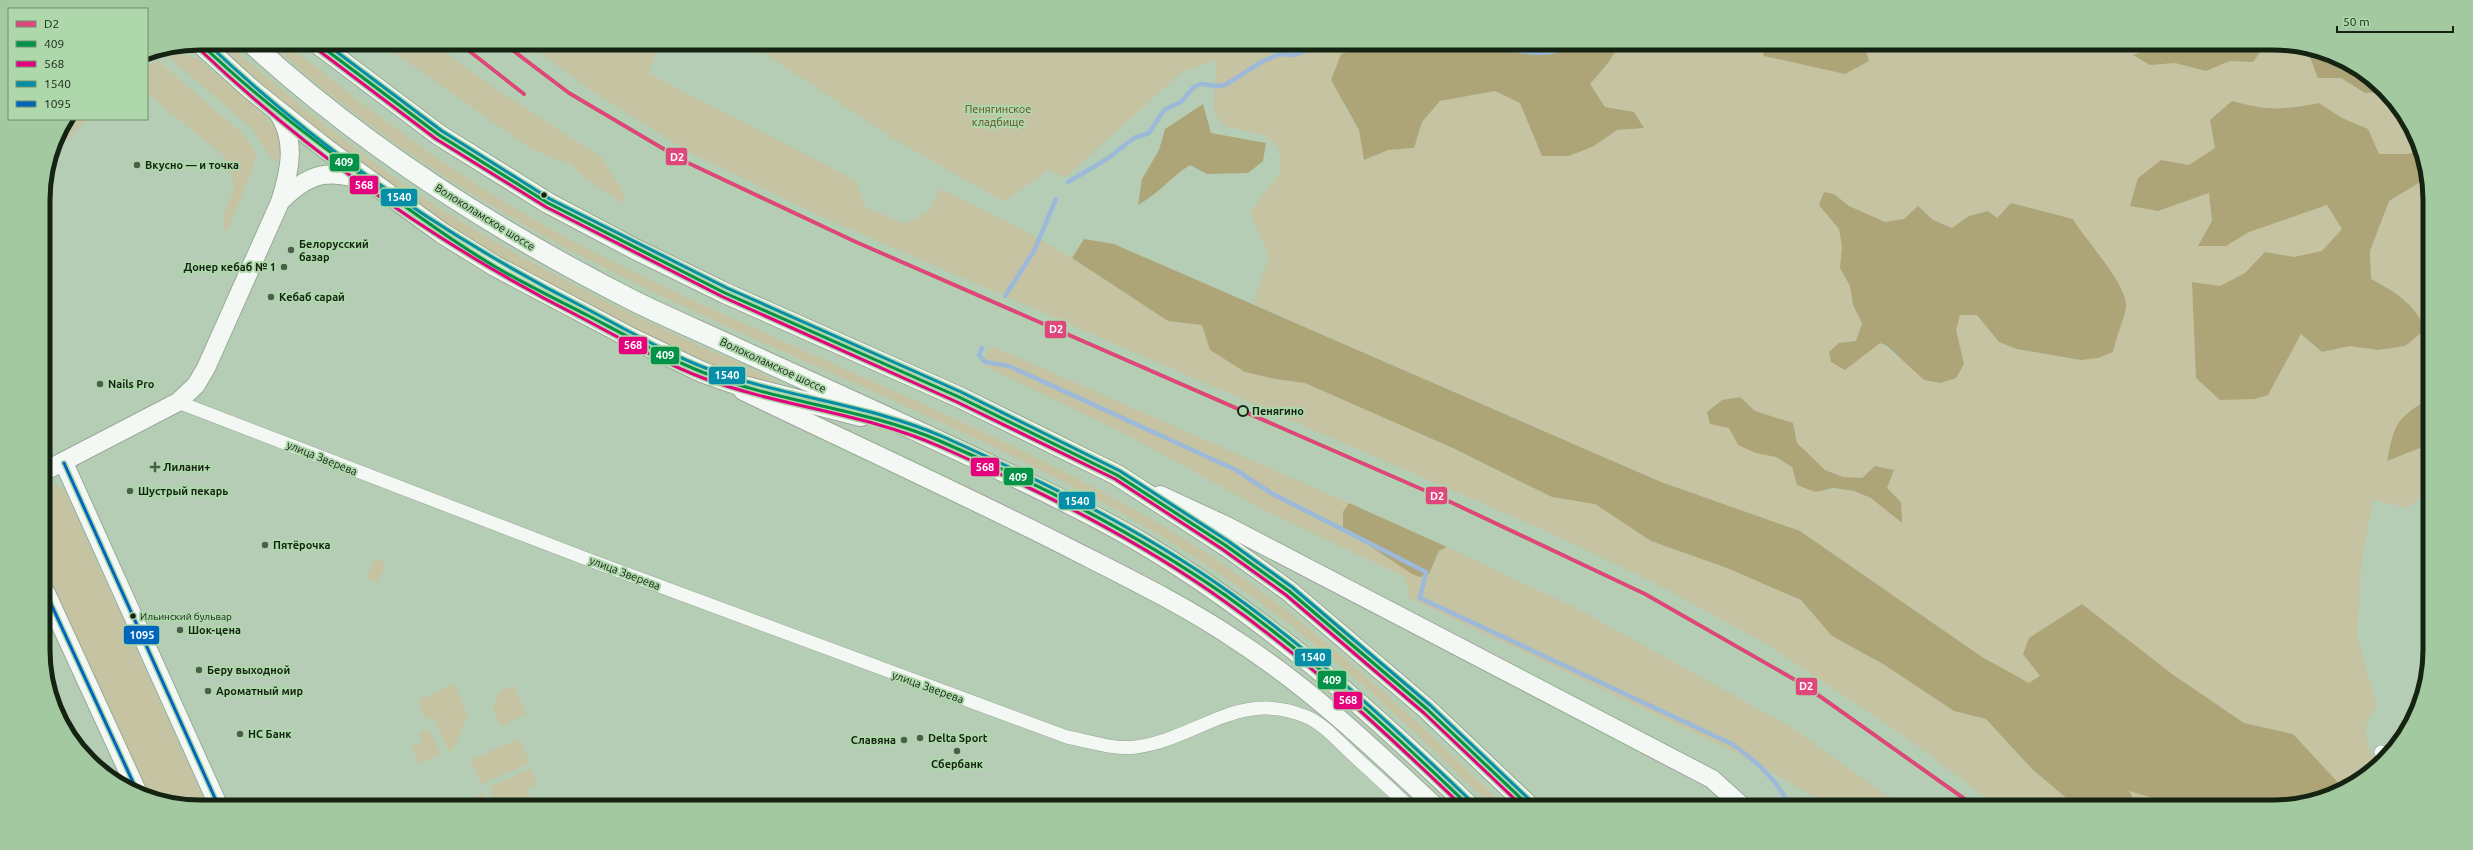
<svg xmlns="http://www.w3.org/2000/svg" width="2473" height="850" viewBox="0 0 2473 850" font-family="Ubuntu,sans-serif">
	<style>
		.green { fill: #c5c3a1; fill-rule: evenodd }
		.forest { fill: #ada578 }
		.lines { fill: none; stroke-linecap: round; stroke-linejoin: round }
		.stream { stroke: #9cb9d9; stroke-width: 4.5 }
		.street-casing { stroke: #98a996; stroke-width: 14 }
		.secondary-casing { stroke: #98a996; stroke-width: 20 }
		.primary-casing { stroke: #98a996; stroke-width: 22 }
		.street { stroke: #f4f8f4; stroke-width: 13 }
		.secondary { stroke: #f4f8f4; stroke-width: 18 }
		.primary { stroke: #f4f8f4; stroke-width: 20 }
		.bus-1-casing { stroke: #aed7ab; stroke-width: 6 }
		.bus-2-casing { stroke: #aed7ab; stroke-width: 6 }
		.bus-3-casing { stroke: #aed7ab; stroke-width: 6 }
		.bus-4-casing { stroke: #aed7ab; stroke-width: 6 }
		.bus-1 { stroke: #039248; stroke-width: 3 }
		.bus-2 { stroke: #e5007d; stroke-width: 3 }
		.bus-3 { stroke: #048ea8; stroke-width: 3 }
		.bus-4 { stroke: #0065bd; stroke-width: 3 }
		.rail-1-casing { stroke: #aed7ab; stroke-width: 7 }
		.rail-1 { stroke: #df477c; stroke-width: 4 }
		.poi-dot { fill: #4d5e4b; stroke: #aed7ab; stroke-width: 1.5 }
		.bus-dot { fill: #142312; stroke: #aed7ab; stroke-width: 1.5 }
		.stop-dot { fill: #aed7ab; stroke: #142312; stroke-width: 2 }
		.labels { text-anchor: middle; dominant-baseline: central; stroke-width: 4; stroke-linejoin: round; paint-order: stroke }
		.bus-label { font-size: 10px; fill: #142312; stroke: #aed7ab; text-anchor: start }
		.park-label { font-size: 11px; fill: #664e1e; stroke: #aed7ab }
		.poi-label { font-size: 11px; font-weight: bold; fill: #142312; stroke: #aed7ab; text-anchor: start }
		.street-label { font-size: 11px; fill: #142312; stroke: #aed7ab }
		.stop-label { font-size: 11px; font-weight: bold; fill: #142312; stroke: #aed7ab; text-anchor: start }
		.rim { fill: none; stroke: #142312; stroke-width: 5 }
		.line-badge { stroke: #aed7ab; stroke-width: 1.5 }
		.badge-label { font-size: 11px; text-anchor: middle; font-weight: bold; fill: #fff }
	</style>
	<rect width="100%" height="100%" fill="#b6cdb5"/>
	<path class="green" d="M212,43H227C289,97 353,149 421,196C486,239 555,276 625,311C645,322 777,378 782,386C765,388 700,359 681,350C590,308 500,260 416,204C344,156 277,100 212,43Z
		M270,43H286C376,117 470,186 573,241C762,340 965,412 1151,519C1284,595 1396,701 1506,807H1492C1443,760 1395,712 1343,668C1257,594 1159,530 1058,479C924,410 783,355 647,289C515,226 379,142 270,43Z
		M381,43H432L499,91L603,158C610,176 624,185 626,205L584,178L571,163L554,159L528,147Z
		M527,43H661L648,73L855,180L866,207L906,224L929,211L940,189L1007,221L1072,258L1168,321L1202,325L1211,350L1275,379L1305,383L1455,449L1552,497L1595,504L1651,541L1727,568L1801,600L1832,636L1883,664L1954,711L1986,719L2032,769L2077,807H1998L1907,738L1768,645L1651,581L1546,531L818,215L687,151L593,92Z
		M749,43H1401L1398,44L1344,106L1359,130L1364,160L1388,150L1414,148L1422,122L1440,101L1495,91L1520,103L1542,156L1594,146L1617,130L1644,128L1634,112L1605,107L1590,84L1608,63L1621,43H1760L1764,56L1869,61L1864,43H2163L2134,54L2150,65L2175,63L2206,71L2230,61L2253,62L2267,43L2315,49L2308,52L2319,78H2341L2365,93L2386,92L2391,96L2414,130L2421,151L2407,154H2379L2368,129L2342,118L2319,103C2283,109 2268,111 2232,101L2210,120L2215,148L2189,165L2158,211L2209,193L2212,221L2198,246H2225L2249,232L2327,205L2342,229L2322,251L2294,257L2265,252L2245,273L2220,286L2192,282L2194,310L2268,395L2301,334L2323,352L2350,346L2378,350L2395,292L2371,279L2370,251L2389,201L2427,178L2428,399L2405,414L2387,460L2425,446L2429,448V490L2408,508L2373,500L2362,558L2357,636L2377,705C2374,710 2369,716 2367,722C2364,736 2369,754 2378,764L2369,774L2344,789L2293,734L2244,723L2172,674L2023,654L2040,676L2029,683L1982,657L1800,531L1661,482L1253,304L1269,257L1250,212L1280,173L1279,148L1264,135L1224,126L1214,112L1216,60L1182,72L1066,177L1048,170L1004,202L894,139ZM1834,194C1852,207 1881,230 1904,218C1909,216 1914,210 1918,206L1933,220L1952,228L1969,216L1988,211L1997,218L2011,203L2073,219L2082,233L2103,260L2126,305L2116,336L2113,352L2081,360L2017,349L1999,342L1977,315H1959L1956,330L1964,364L1899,359C1878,336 1868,343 1839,343L1856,341L1862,323L1853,305L1850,286L1840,268L1842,247ZM1740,397L1755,411L1793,423L1797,443L1825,470L1843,477L1862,478L1875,466L1894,470L1887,488L1901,502V522C1891,516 1883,506 1872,499C1855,487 1834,488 1815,492L1792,467L1776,457L1756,453L1738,445L1729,428Z
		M177,54H185L199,60C217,76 272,116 279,136C282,145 280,155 277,163L267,152L253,130L169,57Z
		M158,61L243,134L256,153L251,174L227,231L224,229L223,217L235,185L224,156L149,95L147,96V66Z
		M87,119L69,138L61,139L57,136L68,120Z
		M992,346L1349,503L1343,513V531L1367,544L1433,567L1439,551L1447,547L1578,609L1791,727L1903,807H1832L1749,759L1420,603L1409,597L1405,577L1264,510L1129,436L985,366L986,354Z
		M52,482L64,490L207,807L159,802L148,797L45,574V484Z
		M375,558L386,562L378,583L366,579Z
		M454,684L468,715L454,749L449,752L433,717L426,720L418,700Z
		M514,685L527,714L500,726L493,709L499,692Z
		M429,729L441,754L419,764L411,747L423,742L419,733Z
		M519,739L530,763L481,784L470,760Z
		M531,769L537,784L527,788L532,801L518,807H497L489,787Z
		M2128,791L2156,799L2211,800L2220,807H2138Z
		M483,793L489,807H463L461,803Z"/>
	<path class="forest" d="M1401,43H1502L1507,46L1532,43H1621L1608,63L1590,84L1605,107L1634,112L1644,128L1617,130L1594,146L1569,156H1542L1520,103L1495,91L1440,101L1422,122L1414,148L1388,150L1364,160L1359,130L1331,80L1341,54L1369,46Z
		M1760,43H1864L1869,61L1845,74L1764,56Z
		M2163,43H2267L2253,62L2230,61L2206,71L2175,63L2150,65L2133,55Z
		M2315,49L2352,64L2386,92L2365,93L2341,78H2318L2308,52Z
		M2232,101C2268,111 2283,110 2319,103L2342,118L2368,129L2379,154H2407L2421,151L2427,170V178L2389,201L2370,251L2371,279C2397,293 2412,302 2426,329L2405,346L2378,350L2350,346L2322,352L2301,334L2268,395L2255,399L2220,400L2196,378L2192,282L2220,286L2245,273L2265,252L2294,257L2322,251L2342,229L2327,205L2249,232L2226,246H2198L2212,221L2209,193L2158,211L2130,206L2138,178L2161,160L2189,165L2215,148L2210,120Z
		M1203,104L1211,133L1266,143L1263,161L1248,173L1207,174L1190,165C1171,177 1158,194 1138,205L1142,179L1159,150L1165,129Z
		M1824,192L1834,194L1849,206L1885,222L1904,219L1918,206L1933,220L1952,228L1969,216L1988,211L1997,218L2011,203L2073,219C2085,240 2125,281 2126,305C2127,311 2115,341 2113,352L2098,358L2081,360L2017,349L1999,342L1977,315H1960L1956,330L1964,364L1956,378L1940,383L1924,380L1887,346L1880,343L1845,370L1831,362L1829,352L1839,343L1856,341L1862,323L1853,305L1850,286L1840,268L1842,247L1839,229L1819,205Z
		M1084,239L1114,244L1661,482L1800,531L1982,657L2029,683L2040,676L2023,654L2029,638L2082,604L2172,674L2244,723L2293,734L2344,789L2333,795L2283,807H2220L2211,800L2156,799L2129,791L2138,807H2077L2032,769L1986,719L1954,711L1883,664L1832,636L1801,600L1727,568L1651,541L1595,504L1552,497L1455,449L1305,383L1275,379L1245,372L1210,350L1202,325L1168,321L1072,258Z
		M1740,397L1755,411L1793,423L1797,443L1825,470L1843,477L1862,478L1875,466L1894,470L1887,488L1901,502L1902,523L1871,498L1854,491L1834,488L1815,492L1797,485L1792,467L1776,457L1756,453L1738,445L1729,428L1710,424L1707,412L1722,400Z
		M2428,399L2429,448L2425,446L2387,461C2395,423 2395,420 2428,399Z
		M1349,503L1447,547L1439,551L1429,574L1420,577L1412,574L1367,544L1343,531V512Z"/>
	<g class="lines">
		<path class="stream" d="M1314,43C1325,46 1348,50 1357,43
			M1433,43L1441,46L1447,44L1453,47L1457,43
			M1495,43C1503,51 1544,55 1555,51C1560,49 1565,45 1569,43
			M1068,182L1107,159L1134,138L1149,133L1164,110L1181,102L1194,87L1200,84L1219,86L1225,85L1263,61L1280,54L1293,55L1311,49L1313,43
			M1005,296L1034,251L1056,199
			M982,348L979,355L985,362L1009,366L1236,470L1271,493L1426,572L1420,598L1732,744C1756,761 1777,779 1790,807"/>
		<g class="street-casing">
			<path id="street" d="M178,402L592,561L1067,737C1089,741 1114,750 1136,747C1200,738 1239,688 1307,717C1323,724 1336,739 1349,751C1369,770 1390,788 1409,807
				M2381,752L2385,757"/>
		</g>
		<g class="secondary-casing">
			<path id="secondary" d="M282,200C311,171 331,169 369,182
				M743,391C853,444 963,494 1071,549C1128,578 1186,606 1239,642C1311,689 1373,748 1436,807
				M64,463L219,807
				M45,471L178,402L196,385L206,368L280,202C290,171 297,140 277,111
				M1160,495L1227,526L1712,779L1743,807
				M46,593L138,793"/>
		</g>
		<g class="primary-casing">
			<path id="primary" d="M200,43L252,90L326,149L442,233L495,266L631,338L702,372L739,385L861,416
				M251,43C365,148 498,232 636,302C673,320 711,336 749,354C837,394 925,434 1013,476C1056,497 1101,518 1142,543C1263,615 1369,709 1470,807
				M317,43L439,135L548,203L635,249L725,293L959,397L1117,475L1225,545L1289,591L1427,709L1530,807"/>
		</g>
		<use href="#street" class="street"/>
		<use href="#secondary" class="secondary"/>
		<use href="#primary" class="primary"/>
		<g class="bus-1-casing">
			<path id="bus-1" d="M200,43C258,99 322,147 388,194C422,219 457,244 494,266C524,284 556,299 587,315C625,335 662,356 702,372C779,403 864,408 940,441C1039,484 1137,534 1225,595C1313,658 1392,732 1470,807
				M317,43L439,135L548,203L725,293L959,397L1117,475L1225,545L1289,591L1427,709L1530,807"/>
		</g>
		<g class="bus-2-casing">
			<path id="bus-2" d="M197,47C310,155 442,247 582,318C622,339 661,362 703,378C781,407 865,413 941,447C1038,490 1137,539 1224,601C1310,662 1387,734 1463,807
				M314,47L436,139L546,207L723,297L957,402L1115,479L1222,549L1286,595L1424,713L1523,807"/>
		</g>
		<g class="bus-3-casing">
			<path id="bus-3" d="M207,43C319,150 450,239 587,309C627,330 666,353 708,369C786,398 870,404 946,438C1044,482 1142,530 1229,592C1317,655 1396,729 1473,803
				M325,43L442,131L550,199L727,288L961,392L1120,471L1228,541L1292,587L1430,705L1533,803"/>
		</g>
		<g class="bus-4-casing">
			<path id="bus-4" d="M64,463L219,807
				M46,593L138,793"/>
		</g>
		<use href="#bus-1" class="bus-1"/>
		<use href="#bus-2" class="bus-2"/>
		<use href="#bus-3" class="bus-3"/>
		<use href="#bus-4" class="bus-4"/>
		<g class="rail-1-casing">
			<path id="rail-1" d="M459,43L524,94
				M503,43L569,93L684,161L856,242L1442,498L1645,594L1804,685L1976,807"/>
		</g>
		<use href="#rail-1" class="rail-1"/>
	</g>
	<g class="poi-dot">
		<circle cx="137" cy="165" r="4"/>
		<circle cx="291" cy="250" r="4"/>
		<circle cx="284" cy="267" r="4"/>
		<circle cx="271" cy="297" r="4"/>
		<circle cx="100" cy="384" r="4"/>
		<path d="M153 461h4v4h4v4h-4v4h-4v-4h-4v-4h4z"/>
		<circle cx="130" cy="491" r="4"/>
		<circle cx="265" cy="545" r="4"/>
		<circle cx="180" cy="630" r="4"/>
		<circle cx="199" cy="670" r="4"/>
		<circle cx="208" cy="691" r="4"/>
		<circle cx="240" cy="734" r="4"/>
		<circle cx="920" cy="738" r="4"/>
		<circle cx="904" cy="740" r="4"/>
		<circle cx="957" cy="751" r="4"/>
	</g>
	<g class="bus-dot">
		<circle cx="544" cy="195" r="3.5"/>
		<circle cx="133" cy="616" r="3.5"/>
	</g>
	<circle class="stop-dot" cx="1243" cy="411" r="5"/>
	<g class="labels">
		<g class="bus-label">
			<text x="140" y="616">Ильинский бульвар</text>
		</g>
		<g class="park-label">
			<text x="998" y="109">Пенягинское<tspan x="998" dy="13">кладбище</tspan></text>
		</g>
		<g class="poi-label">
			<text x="145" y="165">Вкусно — и точка</text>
			<text x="299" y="244">Белорусский<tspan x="299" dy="13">базар</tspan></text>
			<text x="276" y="267" text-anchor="end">Донер кебаб № 1</text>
			<text x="279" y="297">Кебаб сарай</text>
			<text x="108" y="384">Nails Pro</text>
			<text x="163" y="467">Лилани+</text>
			<text x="138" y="491">Шустрый пекарь</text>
			<text x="273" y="545">Пятёрочка</text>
			<text x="188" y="630">Шок-цена</text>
			<text x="207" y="670">Беру выходной</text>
			<text x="216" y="691">Ароматный мир</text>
			<text x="248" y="734">НС Банк</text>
			<text x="928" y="738">Delta Sport</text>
			<text x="896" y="740" text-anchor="end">Славяна</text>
			<text x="957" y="764" text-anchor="middle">Сбербанк</text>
		</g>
		<g class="street-label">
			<text transform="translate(485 217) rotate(32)">Волоколамское шоссе</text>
			<text transform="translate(773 365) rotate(25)">Волоколамское шоссе</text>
			<text transform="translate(322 458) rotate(22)">улица Зверева</text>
			<text transform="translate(625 573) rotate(21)">улица Зверева</text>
			<text transform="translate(928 687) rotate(20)">улица Зверева</text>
		</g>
		<g class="stop-label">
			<text x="1252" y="411">Пенягино</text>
		</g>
	</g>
	<path d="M0 0H2473V850H0ZM200 50H2273A150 150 0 0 1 2423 200V650A150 150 0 0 1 2273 800H200A150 150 0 0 1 50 650V200A150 150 0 0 1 200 50Z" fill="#a2c99f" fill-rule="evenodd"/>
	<path class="rim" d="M200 50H2273A150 150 0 0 1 2423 200V650A150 150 0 0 1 2273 800H200A150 150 0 0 1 50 650V200A150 150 0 0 1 200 50Z"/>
	<g class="line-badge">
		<rect x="665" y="147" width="23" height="19" rx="4" fill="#df477c"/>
		<rect x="329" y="153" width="31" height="19" rx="4" fill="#039248"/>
		<rect x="349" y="175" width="30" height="20" rx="4" fill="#e5007d"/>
		<rect x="380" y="188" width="38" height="19" rx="4" fill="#048ea8"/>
		<rect x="1044" y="320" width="23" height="19" rx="4" fill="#df477c"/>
		<rect x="618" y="336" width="30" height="19" rx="4" fill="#e5007d"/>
		<rect x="650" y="346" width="30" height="19" rx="4" fill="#039248"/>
		<rect x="708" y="366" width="38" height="19" rx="4" fill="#048ea8"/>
		<rect x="970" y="457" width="30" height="20" rx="4" fill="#e5007d"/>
		<rect x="1003" y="467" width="31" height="19" rx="4" fill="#039248"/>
		<rect x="1425" y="486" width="23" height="19" rx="4" fill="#df477c"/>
		<rect x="1058" y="491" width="38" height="19" rx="4" fill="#048ea8"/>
		<rect x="123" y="625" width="37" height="20" rx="4" fill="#0065bd"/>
		<rect x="1294" y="648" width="38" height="19" rx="4" fill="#048ea8"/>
		<rect x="1317" y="670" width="30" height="20" rx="4" fill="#039248"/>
		<rect x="1795" y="677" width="23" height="19" rx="4" fill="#df477c"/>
		<rect x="1333" y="691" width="30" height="19" rx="4" fill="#e5007d"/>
	</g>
	<g class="badge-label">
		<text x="677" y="161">D2</text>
		<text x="344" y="166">409</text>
		<text x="364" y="189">568</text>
		<text x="399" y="201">1540</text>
		<text x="1056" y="333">D2</text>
		<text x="633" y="349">568</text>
		<text x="665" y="359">409</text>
		<text x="727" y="379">1540</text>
		<text x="985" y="471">568</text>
		<text x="1018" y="481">409</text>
		<text x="1437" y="500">D2</text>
		<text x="1077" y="505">1540</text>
		<text x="142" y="639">1095</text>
		<text x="1313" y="661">1540</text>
		<text x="1332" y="684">409</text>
		<text x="1806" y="690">D2</text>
		<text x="1348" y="704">568</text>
	</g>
	<rect x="8" y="8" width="140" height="112" fill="#aed7ab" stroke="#708f6e"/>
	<rect x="16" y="21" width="20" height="6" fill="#df477c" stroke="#708f6e"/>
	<text x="44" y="28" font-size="12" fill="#142312">D2</text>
	<rect x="16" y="41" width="20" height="6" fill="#039248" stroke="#708f6e"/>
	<text x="44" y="48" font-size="12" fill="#142312">409</text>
	<rect x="16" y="61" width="20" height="6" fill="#e5007d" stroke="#708f6e"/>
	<text x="44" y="68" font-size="12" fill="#142312">568</text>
	<rect x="16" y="81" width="20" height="6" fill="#048ea8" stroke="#708f6e"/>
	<text x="44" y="88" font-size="12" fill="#142312">1540</text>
	<rect x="16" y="101" width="20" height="6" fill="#0065bd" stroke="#708f6e"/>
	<text x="44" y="108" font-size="12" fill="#142312">1095</text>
	<path d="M2337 26v6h116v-6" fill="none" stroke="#142312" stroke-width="2"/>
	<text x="2343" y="26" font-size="12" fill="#142312" stroke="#aed7ab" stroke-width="3" paint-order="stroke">50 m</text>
</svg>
